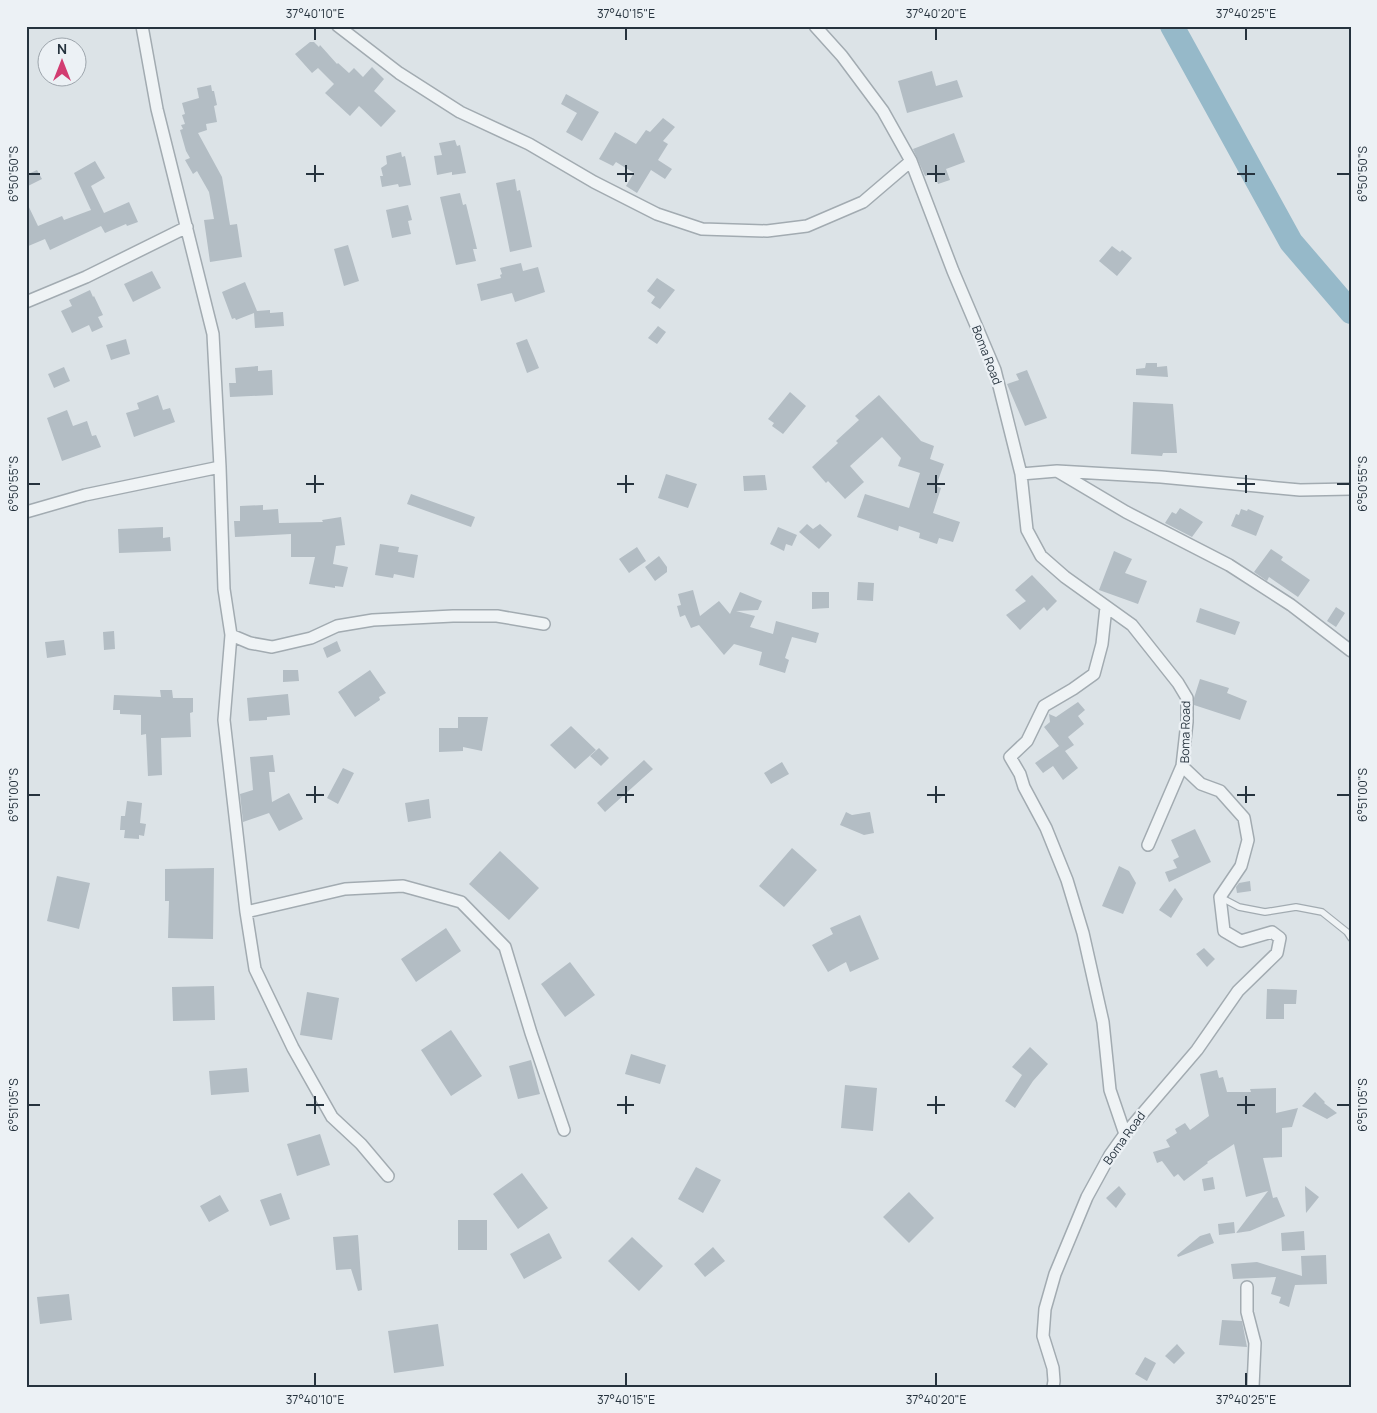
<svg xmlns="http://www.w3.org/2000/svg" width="1377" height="1413" viewBox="0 0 1377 1413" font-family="Manrope,sans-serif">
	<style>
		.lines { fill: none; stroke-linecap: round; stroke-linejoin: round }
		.river { stroke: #96b9c9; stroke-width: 24 }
		.building { fill: #b3bdc4 }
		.service-casing { stroke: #a2abb1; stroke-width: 8 }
		.minor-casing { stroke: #a2abb1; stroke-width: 14 }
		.service { stroke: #eff3f5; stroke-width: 5.5 }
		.minor { stroke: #eff3f5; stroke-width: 11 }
		.ticks { fill: none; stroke: #26333e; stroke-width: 2 }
		.labels { text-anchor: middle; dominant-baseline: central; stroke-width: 4.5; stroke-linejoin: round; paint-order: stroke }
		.street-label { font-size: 12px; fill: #26333e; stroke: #ecf1f5 }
		.neatline { fill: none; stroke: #26333e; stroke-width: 2 }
		.ticks-label { font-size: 12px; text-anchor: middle; fill: #26333e }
	</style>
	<rect width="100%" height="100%" fill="#dce3e7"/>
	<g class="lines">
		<path class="river" d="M1172,26L1291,242L1351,312"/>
	</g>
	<path class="building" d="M310,42H314L319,47L320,45L337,64L338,63L349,73L354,68L363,77L372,67L384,79L374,91L396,111L381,127L359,106L350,116L325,93L334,84L318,68L312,73L295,54Z
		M932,71L936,86L957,80L963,97L907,113L898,81Z
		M211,85L212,91H214L217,105L214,106L217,122L206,124L207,130L198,133L222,177L230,225L237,224L242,257L210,262L204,220L214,219L209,192L197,171L193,174L185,160L190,158L186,151L180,130L183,129L181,125L185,124L182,115L185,114L182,103L199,98L197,88Z
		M566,94L599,112L582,141L566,132L577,113L561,104Z
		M663,118L675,127L663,141L668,144L658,160L672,169L665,179L651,170L637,193L626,186L634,173L616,162L613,166L599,159L615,132L636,144L646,130L650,132Z
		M954,133L965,162L946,169L950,180L938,184L934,173L925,176L913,149Z
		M455,140L457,146L460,145L466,173L452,175V172L437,175L434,156L442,155L439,143Z
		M401,152L402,157L405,156L411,185L399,187L398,184L382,187L380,176H383L381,168L387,164L386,156Z
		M95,161L105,178L91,186L104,213L129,202L138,222L127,226L126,224L105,233L101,226L50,250L45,239L26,247V201L38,226L62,216L64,220L91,210L74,173Z
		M37,170L42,179L26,187V175Z
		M515,179L517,191L520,190L532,247L510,252L496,183Z
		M460,193L463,205L466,204L477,249H473L476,261L456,265L440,197Z
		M408,205L412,220L408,221L411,234L392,238L386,210Z
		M348,245L359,281L344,286L334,249Z
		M1112,246L1120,252L1122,250L1132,258L1117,276L1099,261Z
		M521,263L523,271L538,267L545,292L515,302L512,293L481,301L477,284L501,278L500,275L502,274L500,268Z
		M152,271L161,288L133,302L124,284Z
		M657,278L675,290L660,309L651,303L655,297L647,291Z
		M245,282L257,311L270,310V313L283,312L284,326L255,328L254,313L236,320L235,318L232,319L222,292Z
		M90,290L93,297L94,296L103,315L98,317L103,327L92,332L89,325L72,333L61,311L72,306L69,300Z
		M658,326L666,332L657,344L648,338Z
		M126,339L130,354L111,360L106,345Z
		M527,339L539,368L527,373L516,343Z
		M1146,363H1157V367L1167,366L1168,377L1136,375V369L1145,368Z
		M258,366V371L272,370L273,395L230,397L229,383H236L235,368Z
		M64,367L70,381L54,388L48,374Z
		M1027,370L1047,418L1025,426L1007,384L1019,380L1016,374Z
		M790,392L806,406L783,434L772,426L774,423L768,419Z
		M158,395L163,410L170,408L175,422L134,437L126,413L139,409L137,403Z
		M879,395L921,441L934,446L930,459L944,464L936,486L941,488L933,513L960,522L953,542L939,538L937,544L919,538L920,533L899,526L898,531L857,517L865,494L909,508L920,473L898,466L901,458L882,437L850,466L864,482L845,499L828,481L826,483L812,467L838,443L836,441L859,420L855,416Z
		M1133,402L1173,404L1177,453H1163L1162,456L1131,454Z
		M67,410L73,426L87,421L92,436L96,435L101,447L62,461L47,418Z
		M666,474L697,484L688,508L658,498Z
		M765,475L767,490L744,491L743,476Z
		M411,494L475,517L471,527L407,504Z
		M263,505V510L278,509L279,523L323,522L322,520L341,517L345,545L336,546L333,564L348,567L343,587L335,586V588L309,584L315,557H291V534L235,537L234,521H240V506Z
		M1180,508L1203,522L1192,537L1165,523L1172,512L1176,514Z
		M1241,509L1247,511L1248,509L1264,516L1256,536L1231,526L1236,514L1239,515Z
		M807,524L813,529L820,524L832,535L819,549L799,532Z
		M163,527V538L170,537L171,551L119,553L118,529Z
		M778,527L797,535L792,546L786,544L784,551L770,544Z
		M380,544L399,547L398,552L418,555L414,578L394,574L393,578L375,575Z
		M637,547L646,561L629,573L619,559Z
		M1271,549L1283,557L1281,560L1310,580L1298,597L1269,577L1267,581L1254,572Z
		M1114,551L1132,559L1125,573L1147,581L1138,604L1099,590Z
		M659,556L667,567V572L655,581L645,567Z
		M1032,575L1057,601L1047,611L1044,607L1020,630L1006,615L1026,601L1015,590Z
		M858,582L874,583L873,601L857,600Z
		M693,590L700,616L719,601L730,614L740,592L762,601L758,610L736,611L755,616L750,627L773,634L776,621L819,633L816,643L792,637L785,658L789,660L785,673L759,665L762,652L734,644L724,655L699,625L691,628L685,615L680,617L677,606L681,605L678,594Z
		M812,592H829V608L812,609Z
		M1336,607L1345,613L1336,627L1327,621Z
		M1200,608L1240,622L1235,635L1196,622Z
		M114,631L115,649L104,650L103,632Z
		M64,640L66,655L47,658L45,642Z
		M337,641L341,651L327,658L323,648Z
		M283,670H298L299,681L283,682Z
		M370,670L386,693L379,697L380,700L355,717L338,692Z
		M1200,679L1229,688L1227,693L1247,701L1240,720L1194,705V698Z
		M160,690H172L173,698H193V712L190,713L191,737L161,738L162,775L148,776L146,734L141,735V715L120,714V710H113L114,695L161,697Z
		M288,694L290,715L267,717V720L249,721L247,698Z
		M1078,702L1085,710L1078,716L1084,724L1068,737L1074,745L1065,751L1078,768L1063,780L1053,766L1043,773L1035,763L1059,746L1044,727L1050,722L1049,714L1056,717Z
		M458,717H488L482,751L463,747V751L439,752V728H458Z
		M571,726L596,750L575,769L550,745Z
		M599,748L609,758L601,766L590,756Z
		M273,755L275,772H269L272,802L289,793L303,819L279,831L269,813L243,822L240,794L253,790L250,757Z
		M644,760L653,769L605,812L597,803Z
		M782,762L789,774L771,784L764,773Z
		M343,768L354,773L338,804L327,798Z
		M429,799L431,818L408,822L405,803Z
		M127,801L142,803L140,823L146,824L144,836L139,835V839L124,838L125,830H120L121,816H125Z
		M846,812L852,815L870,812L874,833L864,835L840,825Z
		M1195,829L1211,862L1169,882L1165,872L1177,868L1173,860L1179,857L1171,840Z
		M792,848L817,870L784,907L759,886Z
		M500,851L539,888L509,920L469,884Z
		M1119,866L1129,871L1136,883L1123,914L1102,906Z
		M214,868L213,939L168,938L169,901H165V869Z
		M57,876L90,883L79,929L47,921Z
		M1250,881L1251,891L1237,893L1236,887L1239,883Z
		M1175,888L1183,899L1171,918L1159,910Z
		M860,915L879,959L850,972L846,962L828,972L812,945L833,934L830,928Z
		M446,928L461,951L416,982L401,959Z
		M1204,948L1215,959L1207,967L1196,954Z
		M570,962L595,995L565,1017L541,984Z
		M214,986L215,1020L173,1021L172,987Z
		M1267,989L1297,990L1296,1004H1284V1019H1266Z
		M307,992L339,998L332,1040L300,1035Z
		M451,1030L482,1076L451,1096L421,1050Z
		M1030,1047L1048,1064L1033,1081L1015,1108L1005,1101L1022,1075L1012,1067Z
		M631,1054L666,1065L660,1084L625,1074Z
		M531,1060L540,1094L518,1099L509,1066Z
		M247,1068L249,1092L211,1095L209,1071Z
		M1217,1070L1219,1078L1223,1077L1227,1092H1251L1250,1089L1276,1088V1113L1298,1108L1292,1127L1282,1128V1157L1263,1158L1273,1198L1277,1197L1285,1216L1250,1231L1236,1233L1268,1191L1246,1197L1234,1144L1207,1162L1208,1163L1184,1181L1178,1174L1174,1177L1162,1161L1157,1163L1153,1152L1170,1147L1166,1140L1177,1133L1175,1129L1185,1123L1190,1130L1209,1116L1200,1074Z
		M845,1085L877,1088L873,1131L841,1128Z
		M1315,1092L1325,1102L1324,1103L1337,1113L1327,1119L1302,1106Z
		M320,1134L330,1165L297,1176L287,1144Z
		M696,1167L721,1180L703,1213L678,1199Z
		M522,1173L548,1208L518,1229L493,1194Z
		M1213,1177L1215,1189L1204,1191L1202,1179Z
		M1119,1186L1126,1194L1116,1208L1106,1198Z
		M1305,1186L1319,1197L1306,1213Z
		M909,1192L934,1218L909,1243L883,1217Z
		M281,1193L290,1219L270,1226L260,1200Z
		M220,1195L229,1211L209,1222L200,1206Z
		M458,1220H487V1250H458Z
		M1234,1222L1235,1233L1219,1235L1218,1224Z
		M1304,1231L1305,1250L1282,1251L1281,1233Z
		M549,1233L562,1258L524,1279L510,1254Z
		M1210,1233L1214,1243L1178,1257L1177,1255L1200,1236Z
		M358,1235L362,1290L358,1291L351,1269L336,1270L333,1237Z
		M632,1237L663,1266L639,1291L608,1261Z
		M713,1247L725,1261L705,1277L694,1264Z
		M1326,1255L1327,1284L1295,1285L1289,1307L1279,1303L1281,1297L1271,1294L1276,1277L1233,1279L1231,1264L1257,1262L1302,1276L1301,1256Z
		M69,1294L72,1320L40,1324L37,1297Z
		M1222,1320L1242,1321L1247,1347L1219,1345Z
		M438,1324L444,1366L394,1373L388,1331Z
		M1177,1344L1185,1353L1174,1364L1165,1356Z
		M1145,1357L1156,1363L1147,1381L1135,1374Z"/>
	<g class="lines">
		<g class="service-casing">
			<path id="service" d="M1220,897L1239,907L1265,912L1296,907L1322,912L1347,932L1351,938"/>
		</g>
		<g class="minor-casing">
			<path id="minor" d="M142,26L157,109L213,334L220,467L224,589L231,635L224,720L246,912L255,969L293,1048L332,1117L361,1144L388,1176
				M338,26L399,73L460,112L529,144L594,182L657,214L702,229L767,231L807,226L863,202L911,161
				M815,26L842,56L883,111L911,161L953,271L995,370L1021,474L1027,530L1041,556L1065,577L1132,625L1178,683L1187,698V722L1182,766L1201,784L1220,791L1244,818L1248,840L1241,866L1220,897L1224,931L1241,941L1272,932L1280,938L1277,953L1238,991L1197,1050L1125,1134L1110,1155L1087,1197L1055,1274L1045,1309L1043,1336L1053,1368L1054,1381L1053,1387
				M26,302L86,277L187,227
				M1057,471L1126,512L1229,565L1291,605L1351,651
				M1021,474L1057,471L1161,477L1300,490L1351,489
				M26,512L85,495L220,467
				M1106,607L1102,644L1094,674L1073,689L1044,706L1027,741L1010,757L1020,774L1024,787L1046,828L1067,880L1083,933L1103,1022L1110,1090L1125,1134
				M231,635L250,643L272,647L311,638L337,626L373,620L453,616H497L544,624
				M1148,845L1182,766
				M246,912L345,889L403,886L461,902L505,947L531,1033L564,1130
				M1247,1287V1312L1255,1343L1253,1387"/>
		</g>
		<use href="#service" class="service"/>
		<use href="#minor" class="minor"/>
	</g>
	<path class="ticks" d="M315,28V40M626,28V40M936,28V40M1246,28V40M315,165V182M626,165V182M936,165V182M1246,165V182M28,174H40M306,174H324M617,174H634M927,174H945M1237,174H1255M1337,174H1350M315,475V493M626,475V493M936,475V493M1246,475V493M28,484H40M306,484H324M617,484H634M927,484H945M1237,484H1255M1337,484H1350M315,786V803M626,786V803M936,786V803M1246,786V803M28,795H40M306,795H324M617,795H634M927,795H945M1237,795H1255M1337,795H1350M315,1096V1114M626,1096V1114M936,1096V1114M1246,1096V1114M28,1105H40M306,1105H324M617,1105H634M927,1105H945M1237,1105H1255M1337,1105H1350M315,1373V1386M626,1373V1386M936,1373V1386M1246,1373V1386"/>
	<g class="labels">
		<g class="street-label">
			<text transform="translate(987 355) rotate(69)">Boma Road</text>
			<text transform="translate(1185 732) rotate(-89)">Boma Road</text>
			<text transform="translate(1124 1138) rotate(-54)">Boma Road</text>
		</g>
	</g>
	<rect width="1377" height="1413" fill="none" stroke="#ecf1f5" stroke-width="55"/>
	<g transform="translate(62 62)"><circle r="24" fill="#ecf1f5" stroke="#9da5ac"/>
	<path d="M0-4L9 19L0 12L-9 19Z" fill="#d23c71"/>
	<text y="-8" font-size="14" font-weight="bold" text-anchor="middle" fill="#26333e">N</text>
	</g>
	<rect x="28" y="28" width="1322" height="1358" class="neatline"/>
	<g class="ticks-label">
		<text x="315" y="18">37°40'10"E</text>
		<text x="626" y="18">37°40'15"E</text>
		<text x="936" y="18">37°40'20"E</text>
		<text x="1246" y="18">37°40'25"E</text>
		<text transform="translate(14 174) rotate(-90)" y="4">6°50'50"S</text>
		<text transform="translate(1363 174) rotate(-90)" y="4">6°50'50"S</text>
		<text transform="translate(14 484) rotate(-90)" y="4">6°50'55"S</text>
		<text transform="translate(1363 484) rotate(-90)" y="4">6°50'55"S</text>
		<text transform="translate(14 795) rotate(-90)" y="4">6°51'00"S</text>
		<text transform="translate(1363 795) rotate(-90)" y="4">6°51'00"S</text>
		<text transform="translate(14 1105) rotate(-90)" y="4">6°51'05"S</text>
		<text transform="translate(1363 1105) rotate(-90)" y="4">6°51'05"S</text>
		<text x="315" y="1404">37°40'10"E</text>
		<text x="626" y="1404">37°40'15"E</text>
		<text x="936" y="1404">37°40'20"E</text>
		<text x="1246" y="1404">37°40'25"E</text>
	</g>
</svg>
